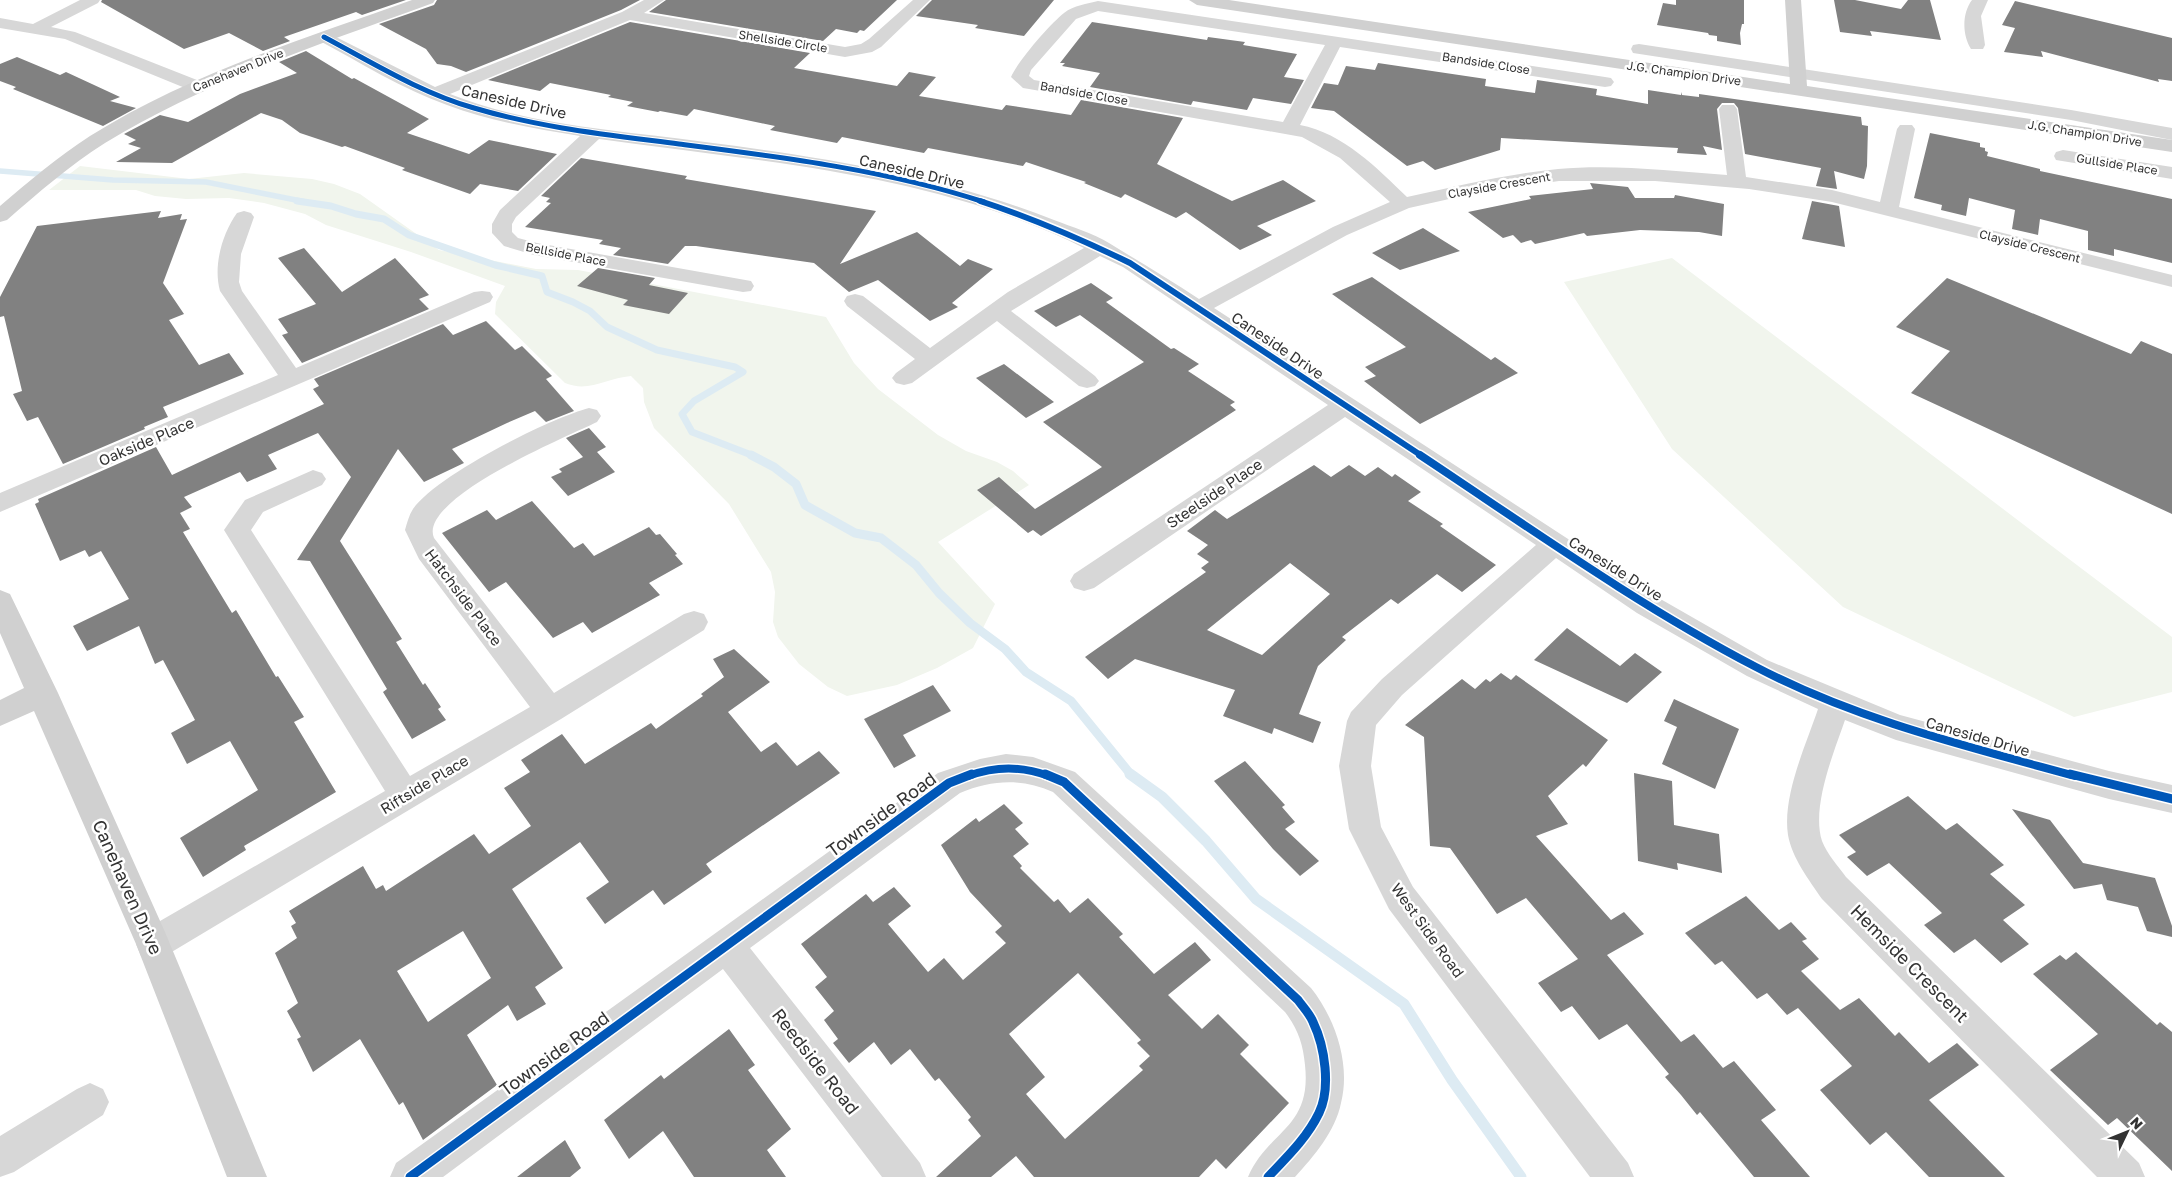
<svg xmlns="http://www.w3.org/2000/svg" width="2172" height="1177" viewBox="0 0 2172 1177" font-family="'Golos Text',sans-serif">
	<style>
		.green { fill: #f1f5ed }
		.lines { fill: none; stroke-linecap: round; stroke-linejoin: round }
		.stream-far3 { stroke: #ddebf3; stroke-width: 5.5 }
		.stream-far2 { stroke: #ddebf3; stroke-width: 7 }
		.stream-far1 { stroke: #ddebf3; stroke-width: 9 }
		.stream { stroke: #ddebf3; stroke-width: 11 }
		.building { fill: #818181; fill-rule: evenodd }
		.street { fill: #d7d7d7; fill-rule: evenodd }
		.secondary { fill: #d0d0d0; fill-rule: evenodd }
		.cycleway-far3-casing { stroke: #fff; stroke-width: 7 }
		.cycleway-far2-casing { stroke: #fff; stroke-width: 9 }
		.cycleway-far1-casing { stroke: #fff; stroke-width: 11 }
		.cycleway-casing { stroke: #fff; stroke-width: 12 }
		.cycleway-far3 { stroke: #0057b8; stroke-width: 5 }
		.cycleway-far2 { stroke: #0057b8; stroke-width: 6 }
		.cycleway-far1 { stroke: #0057b8; stroke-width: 8 }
		.cycleway { stroke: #0057b8; stroke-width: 9 }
		.labels { text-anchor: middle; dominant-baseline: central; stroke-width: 5; stroke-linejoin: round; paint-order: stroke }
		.far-street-label { font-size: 12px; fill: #333; stroke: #fff }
		.street-label { font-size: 15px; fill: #333; stroke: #fff }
		.near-street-label { font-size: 18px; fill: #333; stroke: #fff }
	</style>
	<rect width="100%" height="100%" fill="#fff"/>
	<path class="green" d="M80,166L189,179L244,173L312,179L334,184L360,194L439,250L536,269L578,270L826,317L854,363L878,389L938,435L966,451L997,462L1013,471L1029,485L938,542L995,604L973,648L937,668L897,685L847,696L828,687L799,664L778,637L773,622L775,592L771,572L729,504L654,428L644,402L643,388L631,376C606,378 589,393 565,383L495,314L496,302L505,286L411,252L326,225L305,214L264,203L229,198L186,199L155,196L136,190H49Z
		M1672,258L2172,637V692L2074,717L1843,607L1672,449L1564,282Z"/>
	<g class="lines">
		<path class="stream-far3" d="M0,171L113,180L206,182L306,202"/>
		<path class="stream-far2" d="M297,201L331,206L356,214L384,219L409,235L495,265L542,276L547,292L573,302L590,311L607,327L657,350L735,367L743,372L694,401L682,414L692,432L754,456"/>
		<path class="stream-far1" d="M751,455L774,467L796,484L805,505L855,533L881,538L916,565L939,593L970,623L1005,649L1026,672L1071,701L1132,776"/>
		<path class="stream" d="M1130,774L1162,797L1206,841L1256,899L1404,1004L1452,1080L1521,1177"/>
	</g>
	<path class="building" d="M102,0H406L362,15L356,12L284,37L290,41L263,51L229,33L184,49L101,2Z
		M437,0H640L621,10L466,72L451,66L437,64L426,49L379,24L434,5Z
		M666,0H897L864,31L860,30L857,33L836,29L823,41L649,12Z
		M932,0H1054L1024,36L975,28L978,25L916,16Z
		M1676,0H1744V24H1742L1740,33L1741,45L1717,41V36L1709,35L1708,33L1657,25L1663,3L1676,5Z
		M1834,0H1855L1901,9L1908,0H1930L1941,40L1870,31L1872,36L1840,32Z
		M2015,1L2172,38V81L2158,79L2159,82L2041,51L2043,57L2004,52L2015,28L2002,25Z
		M630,22L810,53L794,68L897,86L909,72L936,77L919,96L1002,110L1006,105L1071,115L1081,100L1183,118L1157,164L1232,201L1283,180L1316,201L1257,226L1272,235L1240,250L1186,212L1176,218L1125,194L1121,198L1084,183L1086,182L1026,162L1023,166L928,148L924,153L842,137L837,143L770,130L775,126L694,109L687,116L660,111L658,112L627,106L633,102L608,97L611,95L550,83L540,91L488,80Z
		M1092,22L1207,40L1208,37L1245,42L1243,45L1297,54L1284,77L1304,80L1291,104L1253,98L1247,110L1193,101L1191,105L1090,87L1100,73L1062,66L1065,63H1060Z
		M306,51L352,79L354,78L429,119L407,133L469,154L489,140L557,154L518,191L480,184L470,194L402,170L405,168L345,146L342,147L300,133L282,120L261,113L172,163L116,162L141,148L128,144L136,140L124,134L160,115L188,122L240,94L297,73L279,62Z
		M17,57L60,75L66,72L120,97L110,101L136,108L103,126L13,89L16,87L0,81V64Z
		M1378,63L1486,79L1485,86L1535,93L1537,80L1597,89L1596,95L1648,104V90L1681,95V92L1682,95L1699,97V94L1861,117L1862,125L1868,126L1867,166L1864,179L1834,171L1837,189L1816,186L1821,168L1745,154L1738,108L1734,103H1722L1717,109L1722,150L1703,146L1707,155L1677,153L1678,148L1501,138L1500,150L1435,170L1423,161L1407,166L1334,111L1311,108L1324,83L1338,85L1346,66L1375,70Z
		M1930,133L1980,143V147L1985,148V151L1988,152L1987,156L2040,169V171L2172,199V263L2114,249V256L2088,250V231L2040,219L2038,235L2012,229L2015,210L1969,198L1966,216L1941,210L1942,205L1914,198Z
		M581,158L687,176L685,179L876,211L840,264L917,232L960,266L968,259L993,269L952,303L958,307L930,321L878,280L849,292L814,263L696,246H685L668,264L613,255L621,248L599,244L603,240L525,227L551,203L546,202L550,198L541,196Z
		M1590,183L1628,187L1635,198H1674L1675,195L1724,204L1722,236L1699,232L1640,230L1587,236L1584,233L1535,244L1531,240L1521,243L1513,235L1503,238L1468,212L1531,199L1529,196L1593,189Z
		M1812,201L1839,206L1845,247L1802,239Z
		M161,211L158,218L182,214L180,220L187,219L163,283L184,314L169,320L199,365L229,353L244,374L163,407L168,417L144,427L145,429L63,464L38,417L27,421L13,394L22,391L4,316L0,317V297L37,226Z
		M1423,228L1460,251L1400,270L1372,253Z
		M304,248L342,292L395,258L429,295L419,299L429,309L302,363L282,335L288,333L278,319L316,304L278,258Z
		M598,268L655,278L649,285L688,293L669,314L623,305L628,300L577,286Z
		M1372,277L1491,360L1495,357L1518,373L1420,424L1364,381L1376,376L1365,367L1406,347L1332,294Z
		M1947,278L2131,354L2141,341L2172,354V514L1911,393L1950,351L1896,327Z
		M1091,283L1113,298L1106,302L1171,349L1174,348L1199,364L1188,371L1235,402L1230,405L1236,410L1041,536L1033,530L1028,533L977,490L999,477L1035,509L1102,467L1043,422L1144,362L1080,315L1056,327L1034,311Z
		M486,321L515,350L522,346L552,376L546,379L574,411L546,422L535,411L507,423L452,449L464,463L424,482L398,449L340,541L402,639L396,642L423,685L425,683L441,707L438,709L446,720L412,739L383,692L387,689L310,561L297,560L351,477L318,433L268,455L277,469L247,482L240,472L184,497L192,507L180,513L190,529L183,532L232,613L236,610L276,677L278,676L304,717L294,722L336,792L244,846L246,850L203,877L180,838L258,790L230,741L187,764L171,733L195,720L163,660L155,664L139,626L87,651L73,626L129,599L101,551L89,557L85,550L60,561L35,504L39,502L38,499L156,447L172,475L324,404L313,389L319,386L314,379L443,324L453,335Z
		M1004,364L1054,402L1026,418L976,378Z
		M589,428L606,447L597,452L615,472L568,496L551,477L562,472L559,469L583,457L566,438Z
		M1314,465L1331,477L1349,465L1365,476L1378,467L1392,477L1395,474L1421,492L1408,501L1443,524L1440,526L1496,565L1462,592L1437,574L1398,604L1391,599L1342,637L1346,640L1318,666L1299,714L1321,722L1313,743L1274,728L1272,734L1223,716L1235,690L1135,659L1108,679L1085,657L1206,572L1201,568L1209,562L1197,554L1208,545L1187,531L1215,510L1227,519ZM1290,563L1330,594L1262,655L1207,630Z
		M532,501L574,548L583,543L594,556L649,527L656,535L660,534L677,554L675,555L683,564L649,583L660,595L592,633L583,622L553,638L506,582L489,592L442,533L487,510L496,520Z
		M1567,628L1620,666L1635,653L1662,672L1627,703L1534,660Z
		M734,649L770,682L728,712L761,752L776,742L797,766L819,751L840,773L706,864L712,872L664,905L653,890L605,924L586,898L609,882L580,842L512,889L563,968L535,987L546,1004L517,1021L508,1005L467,1035L497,1085L423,1140L403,1102L399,1105L360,1039L313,1072L297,1039L301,1037L287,1011L298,1003L275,953L297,938L291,926L296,923L289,911L363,866L376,889L383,885L386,891L474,834L489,854L531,826L504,788L530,772L521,760L562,734L585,764L651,723L656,729L703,696L701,694L724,677L713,659ZM463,931L491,978L428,1022L397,971Z
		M1501,673L1511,680L1516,675L1608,740L1586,767L1583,764L1548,796L1568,824L1536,836L1611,920L1624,912L1644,934L1607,955L1681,1042L1694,1034L1723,1068L1734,1061L1776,1110L1761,1120L1810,1177H1754L1700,1112L1697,1115L1681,1095L1665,1077L1669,1074L1627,1024L1599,1040L1572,1006L1561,1012L1538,983L1578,959L1526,898L1497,914L1450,848L1430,846L1424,737L1405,725L1462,679L1475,689L1486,679L1490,682Z
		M933,685L951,711L903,735L916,756L894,768L864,719Z
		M1674,699L1739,729L1715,789L1662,764L1677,727L1664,721Z
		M1245,761L1285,805L1282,807L1295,822L1285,829L1319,861L1300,876L1273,849L1214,781Z
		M1634,773L1672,781L1674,825L1719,834L1722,873L1677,863L1678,870L1638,861Z
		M1908,796L1946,830L1957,823L2004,865L1990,874L2025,905L2003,920L2029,944L2001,963L1975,939L1954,953L1924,925L1942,913L1889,863L1867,876L1847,857L1856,852L1839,835Z
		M1004,804L1023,823L1015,829L1029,844L1013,856L1022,866L1020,868L1054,902L1058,899L1070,913L1088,898L1123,934L1119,937L1154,974L1195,942L1211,960L1168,995L1202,1029L1218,1014L1249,1045L1240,1054L1289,1103L1226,1169L1216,1159L1199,1177H1034L1016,1156L991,1177H936L981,1136L968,1120L971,1117L939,1078L935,1081L910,1049L891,1065L874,1042L849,1063L833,1043L838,1039L824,1020L834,1011L815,987L827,977L801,944L866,894L873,902L894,887L911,906L888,924L928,972L944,958L963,980L1006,943L995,932L1002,926L970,892L941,845L976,818L979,822ZM1078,973L1141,1040L1137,1043L1150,1056L1139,1066L1143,1070L1065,1139L1026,1094L1045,1077L1009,1034Z
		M2012,809L2050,820L2083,863L2155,878L2172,926V937L2147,931L2138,907L2107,900L2102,884L2074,889Z
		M1746,896L1779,930L1791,922L1807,939L1802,941L1819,959L1801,971L1840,1010L1859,998L1895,1036L1899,1032L1929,1063L1957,1043L1979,1065L1929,1100L2005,1177H1929L1886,1132L1870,1145L1820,1090L1852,1066L1798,1008L1787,1015L1767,993L1757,999L1722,961L1715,965L1685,933Z
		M2076,952L2157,1025L2160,1022L2172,1032V1171L2117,1118L2108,1125L2050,1070L2098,1034L2033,974L2060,955L2066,960Z
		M729,1029L755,1065L748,1070L791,1129L767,1150L786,1177H694L663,1131L629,1159L604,1120L661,1075L664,1079Z
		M565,1140L581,1168L570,1177H517Z"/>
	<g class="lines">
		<path class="street" d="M80,0H100L98,3L51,27L75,32L202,82L205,86L202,90H190L65,39L0,28V18L33,24Z
			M644,0H664L644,13L845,47L861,44L869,39L913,0H930L881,47L872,52L845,57L630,20L450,94C530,126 620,130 705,142C823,157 943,176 1054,220C1072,227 1093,233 1109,243C1138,261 1169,279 1199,299L1333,227L1390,202L1340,158L1302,137L1029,89L1023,88L1011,77C1017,62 1051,23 1064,13C1074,5 1087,4 1098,1L1605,77L1611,78L1614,82L1611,86L1605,87L1340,47L1300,125C1343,133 1377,168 1407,197C1457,186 1507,174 1558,169C1614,164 1671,171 1727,175L1719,109L1722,105H1734L1737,109L1746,177L1832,190L1880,202L1897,129L1900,125H1912L1915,129L1899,207L2172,275V287L1832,202L1749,189L1655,181H1559L1476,193L1409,208L1347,235L1214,308L1657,597L1767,660L1900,715L2109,771L2172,785V813L2109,799L1896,740L1845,720C1834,752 1811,807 1822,841C1827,854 1838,866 1846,877L2139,1163L2145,1177H2097L1822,899C1809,880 1792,858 1788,835C1782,796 1806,745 1818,709L1747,676L1637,613L1556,558L1402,695L1376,725L1371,766L1381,827L1413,887L1628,1163L1634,1177H1590L1389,909L1349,829L1339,766L1347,721L1351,712L1382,679L1536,545L1345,417L1094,588L1084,591L1074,588L1070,581L1074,574L1328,405L1123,267L1100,256L1011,311L1095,376L1099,381L1095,386L1087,388L1079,386L997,321L912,383L904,385L896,383L892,378L896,373L915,359L847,306L844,301L847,296L855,294L863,296L930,348L1008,292L1084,248C935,173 762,162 599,139L516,217L512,224V232L518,238L537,243L751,281L754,286L751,291L743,292L534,255L504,246L492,233V224L500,210L580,136C536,129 490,121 447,105C402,89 361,63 318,40L316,37L324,32L330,34L435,87L622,12ZM1098,11L1325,45L1283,122L1034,80L1029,76L1031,70L1076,19Z
			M1972,0H1988L1981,16L1985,45L1983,49H1971C1962,35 1962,13 1972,0Z
			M1639,44L2071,110L2172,128V140L2071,120L1633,53L1631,49L1633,45Z
			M2063,150L2172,167V179L2056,160L2054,156L2056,152Z
			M244,211L251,213L254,217L241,254L239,282L242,291L296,368L474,292L482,291L490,292L493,297L490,302L0,512V493L278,375L220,291C213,266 222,234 237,213Z
			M589,408L597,410L601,416L597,422C568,436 417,499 434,538L554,693L684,614L694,611L704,614L708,622L704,630L561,719L165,956L153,960L141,956L136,944L141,932L385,791L224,530L245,500L313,470L322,473L326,479L322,485L263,512L251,530L410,776L530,707L419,559L405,530C407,523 409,515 413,509C437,475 548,419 589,408Z
			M1006,754L1033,757L1075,772L1311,988C1335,1018 1351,1064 1341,1103C1335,1132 1314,1156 1295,1177H1248C1268,1130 1312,1129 1305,1065C1303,1044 1298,1029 1285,1012L1053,792C1021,778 992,780 960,793L750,948L920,1163L926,1177H882L723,969L443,1177H390L396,1163L938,773L980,759Z
			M90,1083L103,1089L109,1102L103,1115L14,1172L0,1177V1136L77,1089Z"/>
		<path class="secondary" d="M412,0H435L433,3C321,44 207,81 105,143C70,165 38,193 7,220L0,222V206C29,181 58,157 90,136C189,74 303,39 412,0Z
			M1189,0H1229L1790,84L1785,0H1801L1807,86L2172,140V152L1197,5Z
			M0,590L10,594L58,693L165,932L267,1177H227L136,944L34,711L0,726V700L24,688L0,633Z"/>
		<g class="cycleway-far3-casing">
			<path id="cycleway-far3" d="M324,37C373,63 421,93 474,108C541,128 610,135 679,144C781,157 886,170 984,202"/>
		</g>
		<g class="cycleway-far2-casing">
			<path id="cycleway-far2" d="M980,201C1032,218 1081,239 1130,263L1422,456"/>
		</g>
		<g class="cycleway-far1-casing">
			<path id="cycleway-far1" d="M1420,455C1530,528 1639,606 1756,667C1857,720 1966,746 2075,776
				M968,776C996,766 1021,766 1049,776"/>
		</g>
		<g class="cycleway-casing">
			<path id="cycleway" d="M1045,774L1064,782L1298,1000C1303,1007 1310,1014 1313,1022C1325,1047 1331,1088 1319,1113C1307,1138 1286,1158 1268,1177
				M2070,774L2172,799
				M410,1177L949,783L972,774"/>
		</g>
		<use href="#cycleway-far3" class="cycleway-far3"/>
		<use href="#cycleway-far2" class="cycleway-far2"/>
		<use href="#cycleway-far1" class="cycleway-far1"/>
		<use href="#cycleway" class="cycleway"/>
	</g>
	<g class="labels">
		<g class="far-street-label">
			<text transform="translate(783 41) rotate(9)">Shellside Circle</text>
			<text transform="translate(1486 63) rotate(9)">Bandside Close</text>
			<text transform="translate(238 70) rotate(-22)">Canehaven Drive</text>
			<text transform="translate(1684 73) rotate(8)">J.G. Champion Drive</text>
			<text transform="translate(1084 93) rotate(10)">Bandside Close</text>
			<text transform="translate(2085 133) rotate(9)">J.G. Champion Drive</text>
			<text transform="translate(2117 164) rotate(9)">Gullside Place</text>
			<text transform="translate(1499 185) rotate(-10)">Clayside Crescent</text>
			<text transform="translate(2030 246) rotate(14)">Clayside Crescent</text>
			<text transform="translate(566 254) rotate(11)">Bellside Place</text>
		</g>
		<g class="street-label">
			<text transform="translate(514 101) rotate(13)">Caneside Drive</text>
			<text transform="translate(912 171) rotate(13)">Caneside Drive</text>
			<text transform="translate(1278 345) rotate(34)">Caneside Drive</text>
			<text transform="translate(146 441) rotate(-23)">Oakside Place</text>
			<text transform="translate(1214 493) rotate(-34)">Steelside Place</text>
			<text transform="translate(1616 568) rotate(32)">Caneside Drive</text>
			<text transform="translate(464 597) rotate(53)">Hatchside Place</text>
			<text transform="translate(1978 736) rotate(16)">Caneside Drive</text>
			<text transform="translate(424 784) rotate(-31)">Riftside Place</text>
			<text transform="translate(1428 930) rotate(54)">West Side Road</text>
		</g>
		<g class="near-street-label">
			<text transform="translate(881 814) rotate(-36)">Townside Road</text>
			<text transform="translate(128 887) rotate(66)">Canehaven Drive</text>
			<text transform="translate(1910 963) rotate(45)">Hemside Crescent</text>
			<text transform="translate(554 1053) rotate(-36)">Townside Road</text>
			<text transform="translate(816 1061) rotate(52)">Reedside Road</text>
		</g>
	</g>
	<g transform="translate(2127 1132) rotate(47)" stroke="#ffffff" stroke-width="4" paint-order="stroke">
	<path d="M0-4L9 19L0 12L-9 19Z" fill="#333333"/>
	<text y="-8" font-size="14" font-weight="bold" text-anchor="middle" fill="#333333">N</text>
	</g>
</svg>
